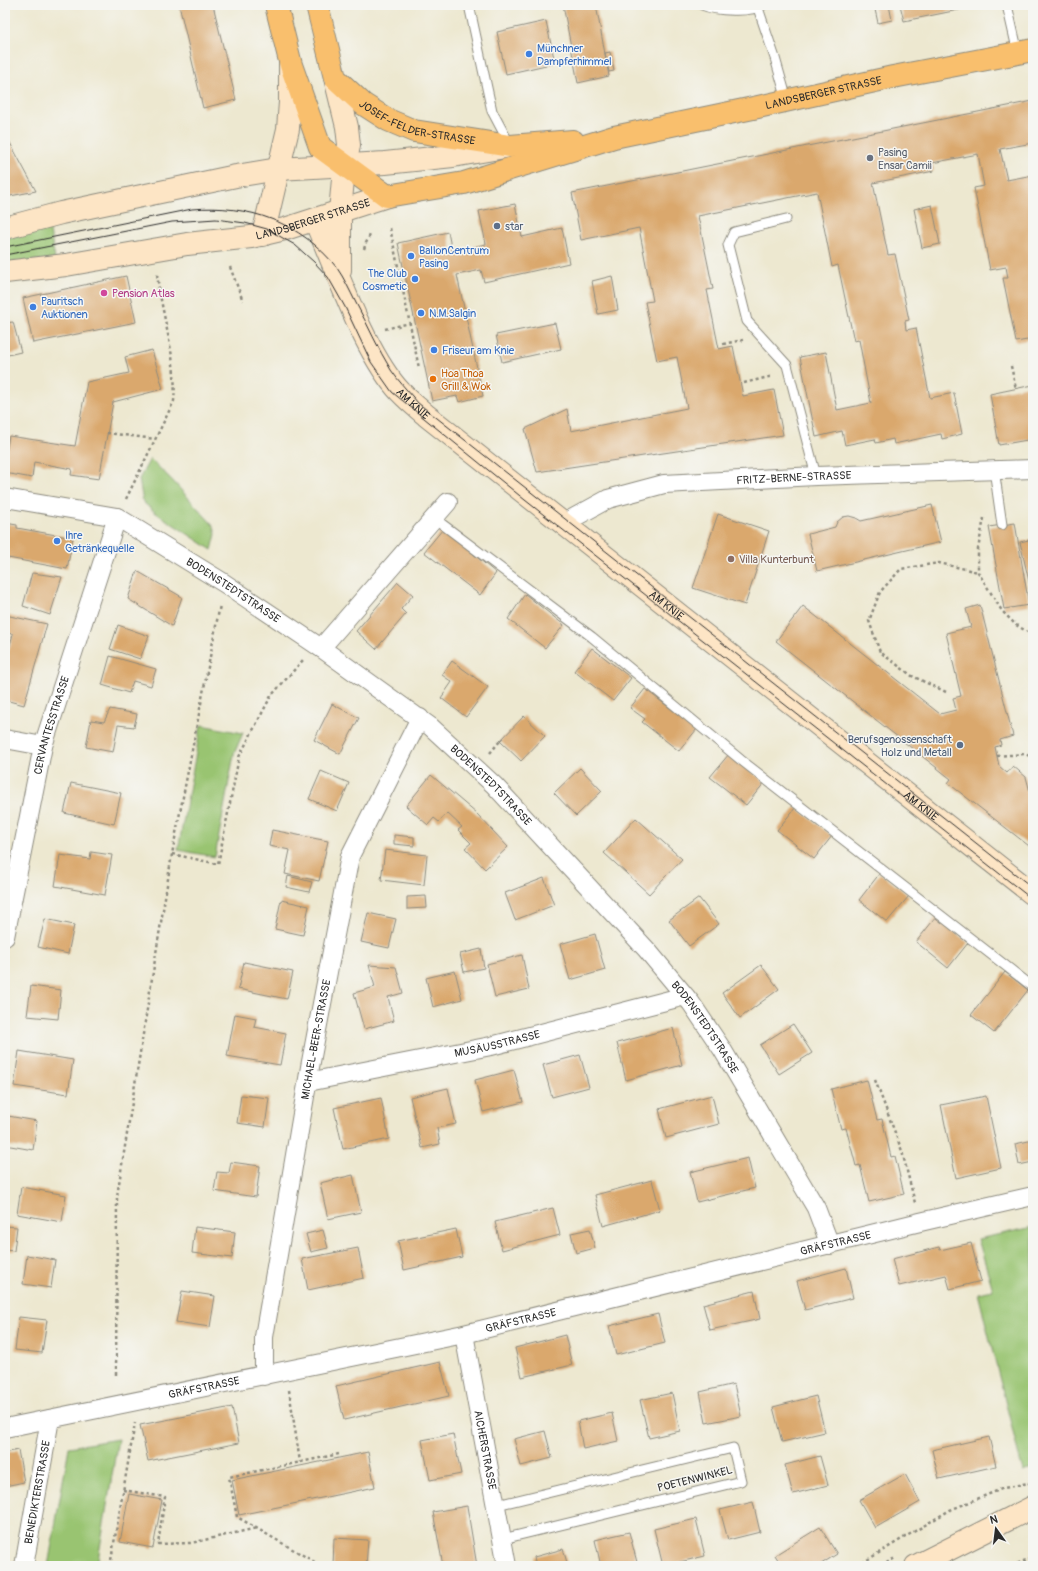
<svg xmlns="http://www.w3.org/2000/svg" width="1038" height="1571" viewBox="0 0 1038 1571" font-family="Pangolin,sans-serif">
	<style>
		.green { fill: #99c471; stroke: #62784e }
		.building { fill: #daa86d }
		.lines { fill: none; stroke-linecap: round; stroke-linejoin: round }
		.lane-casing { stroke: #8c8a7e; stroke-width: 11 }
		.street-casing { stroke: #8c8a7e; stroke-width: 20 }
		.secondary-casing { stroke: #8c8a7e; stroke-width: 24 }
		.primary-casing { stroke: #8c8a7e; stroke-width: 24 }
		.path { stroke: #8c8a7e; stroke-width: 2.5; stroke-dasharray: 3 3; stroke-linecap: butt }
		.lane { stroke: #fff; stroke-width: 9 }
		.street { stroke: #fff; stroke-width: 18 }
		.secondary { stroke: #fde5c5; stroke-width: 22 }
		.primary { stroke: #f9bf6d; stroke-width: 22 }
		.tram { stroke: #2b2b2b; stroke-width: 1 }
		.shop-dot { fill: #3f7fe0; stroke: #f6f6f2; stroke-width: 1.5 }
		.worship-dot { fill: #6b7280; stroke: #f6f6f2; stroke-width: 1.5 }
		.service-dot { fill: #5c6f8a; stroke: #f6f6f2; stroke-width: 1.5 }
		.hotel-dot { fill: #d1479c; stroke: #f6f6f2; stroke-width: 1.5 }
		.food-dot { fill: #e8710a; stroke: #f6f6f2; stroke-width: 1.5 }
		.education-dot { fill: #8d6e63; stroke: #f6f6f2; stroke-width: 1.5 }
		.labels { text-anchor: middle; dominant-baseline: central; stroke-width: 3; stroke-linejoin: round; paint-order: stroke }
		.shop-label { font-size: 11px; fill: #366cbe; stroke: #f6f6f2; text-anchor: start }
		.street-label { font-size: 11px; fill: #2b2b2b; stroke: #f6f6f2 }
		.worship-label { font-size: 11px; fill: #5b616d; stroke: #f6f6f2; text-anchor: start }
		.service-label { font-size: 11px; fill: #4e5e75; stroke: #f6f6f2; text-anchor: start }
		.hotel-label { font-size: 11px; fill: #b23c85; stroke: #f6f6f2; text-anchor: start }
		.food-label { font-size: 11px; fill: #c56008; stroke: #f6f6f2; text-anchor: start }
		.education-label { font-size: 11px; fill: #785e54; stroke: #f6f6f2; text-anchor: start }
	</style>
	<rect width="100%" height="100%" fill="#f6f6f2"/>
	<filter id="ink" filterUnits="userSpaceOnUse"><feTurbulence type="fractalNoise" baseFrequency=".025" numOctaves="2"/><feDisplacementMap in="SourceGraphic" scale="8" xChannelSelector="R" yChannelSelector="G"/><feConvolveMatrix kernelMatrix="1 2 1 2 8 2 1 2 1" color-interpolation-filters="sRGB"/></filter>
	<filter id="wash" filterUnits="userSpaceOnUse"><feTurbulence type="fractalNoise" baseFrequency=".012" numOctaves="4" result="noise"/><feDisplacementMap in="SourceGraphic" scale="16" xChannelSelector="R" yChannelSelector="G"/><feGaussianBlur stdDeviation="0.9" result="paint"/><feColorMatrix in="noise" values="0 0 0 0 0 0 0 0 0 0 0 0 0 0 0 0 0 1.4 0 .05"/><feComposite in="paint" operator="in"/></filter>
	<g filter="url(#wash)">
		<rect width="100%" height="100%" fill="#ede8d0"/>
		<path class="green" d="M49,226L55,259L5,263V239Z
			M150,459L171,479L214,526L216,534L212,550L156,513L143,502L139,479Z
			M201,725L243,733L234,754L215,857L178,850Z
			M1033,1227V1468L1023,1472L978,1293L993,1290L978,1239Z
			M118,1439L97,1566H48L69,1447Z"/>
		<g id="blocks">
			<path class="building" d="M179,5H213L236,100L203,108Z
				M563,5H596L609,76L578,83Z
				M874,5H889L892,20L878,23Z
				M900,5H978V6L904,21Z
				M546,21L555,63L506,74L497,32Z
				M610,52L614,71L609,72L605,53Z
				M1033,101V143L1000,149L1007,180L1033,175V339L1016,342L1003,278H1008L1006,267L990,270L974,188L984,186L978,154L932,163L934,171L873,183L888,255L895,254L909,320L905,321L906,330L916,328L930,398L954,393L962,434L942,439L941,434L894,444L893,439L876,443L875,439L845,445L842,431L816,437L800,357L826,352L837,410L871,403L859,340L854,341L838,265L832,267L817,192L698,216L713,289L707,290L719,349L733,346L743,396L774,390L783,435L537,472L525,429L567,409L571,431L687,408L677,357L657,361L645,302L653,301L639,228L581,240L572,193Z
				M9,141L36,191L5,197V142Z
				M515,204L522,237L562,228L569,263L484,282L481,270L457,275L483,396L459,402L457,396L432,401L398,243L448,232L452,252L486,244L479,211Z
				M932,205L940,244L922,248L914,209Z
				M126,276L136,322L33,343L23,298Z
				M612,276L618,310L598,314L592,281Z
				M13,322L21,352L8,355L5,342V323Z
				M555,323L561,349L502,362L496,335Z
				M152,350L163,389L113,402L99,479L71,475L72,469L34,462L32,478L5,473V459L9,436L75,446L87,382L129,373L125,357Z
				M1033,385V439L999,445L990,394Z
				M932,505L941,542L817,571L808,534L835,527L837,522L843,517L849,516L856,518L861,521Z
				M718,514L769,531L745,605L693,588Z
				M5,523L17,525V528L73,538L67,569L8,558L5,569Z
				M1015,523L1029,605L1004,609L989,527Z
				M443,529L496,573L480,595L424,552Z
				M1033,539V595H1032L1020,542Z
				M137,571L182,597L172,626L128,599Z
				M32,573L62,577L50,615L23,606Z
				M398,582L413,595L401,609L406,614L376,649L356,631Z
				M525,594L564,625L545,648L508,619Z
				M980,605L1013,736L1000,740L1001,745L995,747L999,766L1007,773L1013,766L1026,777L1033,803V849L948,783L951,779L776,641L803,606L940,714L956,710L953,698L961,696L946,633L971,627L966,609Z
				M5,615L47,624L24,705L5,700V664L13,634L5,633Z
				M118,625L149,636L140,659L110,649Z
				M592,648L631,678L613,701L574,671Z
				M110,656L156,669L151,686L133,681L129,693L102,685Z
				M452,661L488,687L466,717L441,698L452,682L442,675Z
				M645,689L697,729L679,751L642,722L645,719L630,708Z
				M332,704L359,718L340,754L314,740Z
				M110,709L137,714L134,727L118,725L113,752L86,747L91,720L104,722Z
				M524,716L545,736L521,761L500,741Z
				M729,754L765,782L746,805L710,777Z
				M580,768L602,791L576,816L554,793Z
				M321,771L349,783L337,811L309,799Z
				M431,775L477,814L508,847L485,869L465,848L471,843L458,830L462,827L447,813L439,822L434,818L428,825L406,806Z
				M71,783L121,793L114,824L64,813Z
				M796,807L832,836L814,859L777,830Z
				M636,818L682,859L649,894L604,853Z
				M272,830L328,841L319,881L285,874L290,850L269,846Z
				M394,835L414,837V846L394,844Z
				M385,850L427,855L424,885L381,880Z
				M91,852L112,855L105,895L55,886L60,855L90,859Z
				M880,873L909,896L887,922L859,900Z
				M288,876L312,882L309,892L286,887Z
				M544,878L554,905L515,920L505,893Z
				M426,896L427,908L407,909V897Z
				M699,898L719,924L689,946L669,920Z
				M281,900L309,906L303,935L275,929Z
				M368,913L396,919L389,948L361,942Z
				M936,917L968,943L948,968L916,942Z
				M45,919L74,925L68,954L38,947Z
				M595,934L605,970L570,980L560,944Z
				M481,949L484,968L464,972L460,954Z
				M522,955L529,989L495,997L487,964Z
				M244,962L293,972L287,999L238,989Z
				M369,965L396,967L403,993L388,997L394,1021L364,1029L354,993L375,987Z
				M761,965L779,989L740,1018L722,993Z
				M455,971L462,999L433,1007L426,978Z
				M1005,972L1028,990L994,1033L971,1015Z
				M31,986L61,990L58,1019L27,1016Z
				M235,1014L256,1018L254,1027L286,1033L280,1065L227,1056Z
				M793,1024L812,1053L779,1074L760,1045Z
				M673,1028L682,1065L626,1080L617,1043Z
				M19,1051L73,1060L68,1094L14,1086Z
				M580,1055L589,1087L552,1097L543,1065Z
				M514,1070L523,1102L483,1112L475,1080Z
				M867,1080L877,1120L882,1119L891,1157L895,1156L904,1194L869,1202L860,1165L856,1166L846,1128L841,1129L831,1089Z
				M448,1088L456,1124L437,1128L440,1144L422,1148L410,1097Z
				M241,1095L269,1098L265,1127L237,1123Z
				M712,1095L719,1124L666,1138L659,1109Z
				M986,1096L1001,1168L956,1178L941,1105Z
				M381,1098L389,1139L343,1149L334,1108Z
				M8,1116L37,1121L33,1150L5,1145Z
				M1033,1140V1162L1019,1165L1015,1144Z
				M748,1158L755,1188L697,1202L690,1172Z
				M231,1162L260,1166L256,1197L214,1191L217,1172L229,1173Z
				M353,1175L361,1212L328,1219L320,1183Z
				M652,1180L660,1210L603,1226L595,1195Z
				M21,1187L66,1195L62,1222L17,1214Z
				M553,1208L560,1235L502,1250L495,1222Z
				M5,1226L17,1227L14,1251L5,1250Z
				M195,1227L235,1232L232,1258L192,1253Z
				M456,1229L462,1257L404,1270L398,1241Z
				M590,1229L595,1248L576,1253L571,1233Z
				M323,1230L328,1248L311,1252L306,1234Z
				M971,1243L981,1281L950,1289L946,1275L899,1286L892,1259L939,1247L940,1250Z
				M358,1248L364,1278L308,1290L302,1259Z
				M27,1255L55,1260L51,1288L23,1284Z
				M846,1268L853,1298L805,1310L797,1281Z
				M182,1291L215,1296L210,1327L176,1322Z
				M754,1291L760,1319L710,1330L703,1304Z
				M658,1314L665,1343L616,1355L609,1326Z
				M19,1317L47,1320L42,1353L15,1350Z
				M565,1335L572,1365L522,1377L515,1348Z
				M440,1362L449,1396L344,1420L336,1386Z
				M734,1384L741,1416L706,1423L700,1392Z
				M672,1393L680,1431L649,1438L640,1400Z
				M816,1396L825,1432L782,1442L773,1407Z
				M232,1407L239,1443L148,1461L140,1425Z
				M612,1413L618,1441L583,1449L578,1421Z
				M545,1431L552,1458L521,1466L514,1439Z
				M453,1434L461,1474L430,1480L422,1440Z
				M989,1437L996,1466L939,1479L932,1450Z
				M18,1450L24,1482L5,1486V1453Z
				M368,1452L375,1487L239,1515L232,1480Z
				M820,1456L828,1485L793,1494L785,1465Z
				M905,1474L920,1502L875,1528L859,1500Z
				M129,1494L162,1500L153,1548L120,1542Z
				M753,1502L760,1532L728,1540L720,1510Z
				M467,1506L477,1566H443L433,1512Z
				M696,1519L705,1556L663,1566L654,1529Z
				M820,1527L837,1554L818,1566H782L775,1555Z
				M629,1532L638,1566H601L595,1540Z
				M334,1538L368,1540L366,1566H333Z
				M563,1549L568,1566H536L534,1557Z"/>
		</g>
	</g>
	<g filter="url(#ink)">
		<use href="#blocks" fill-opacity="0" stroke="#8c8a7e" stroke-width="1"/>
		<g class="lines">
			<g class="lane-casing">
				<path id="lane" d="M469,5L492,111L510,145
					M702,5C716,11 751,13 763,5
					M1007,5L1018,53
					M758,8L775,58L787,100
					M786,219L734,232L728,245L747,321L787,365L816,476
					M994,469L1002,525
					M434,518L592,637L741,760L1033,987
					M497,1505L733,1448L741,1481L503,1539"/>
			</g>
			<g class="street-casing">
				<g id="street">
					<path id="s1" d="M5,498L117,517L224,583L321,648L431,727L494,785L647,950L691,1003L722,1049L816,1208L830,1245"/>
					<path id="s2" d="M564,523L608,499L664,484L816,476L1033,469"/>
					<path d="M321,648L448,502"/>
					<path d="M5,739L43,746"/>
					<path id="s3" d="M5,937L43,746L117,517"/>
					<path id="s4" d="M308,1082L491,1046L685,996"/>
					<path id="s5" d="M464,1334L507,1566"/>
					<path id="s6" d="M264,1376V1337L310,1067L350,856L420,718"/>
					<path id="s7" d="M5,1428L464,1334L920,1222L1033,1196"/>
					<path id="s8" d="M24,1566L50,1419"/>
				</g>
			</g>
			<g class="secondary-casing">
				<g id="secondary">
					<path d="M335,78L347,127L349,145L343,179L340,212V270"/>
					<path id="s9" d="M315,220C330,256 344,292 360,327C370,348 381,369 396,387C405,398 417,407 427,416L1033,894"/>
					<path d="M5,228L61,213L236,176L278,169L385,163L453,156L505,147"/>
					<path d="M263,235L288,129L290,102V66"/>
					<path id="s10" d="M5,272L66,265L187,244L251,237L285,229L387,196"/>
					<path d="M916,1566L1033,1507"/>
				</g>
			</g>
			<g class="primary-casing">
				<g id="primary">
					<path id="s11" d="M276,5L291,65L320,147L387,196L464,183L614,137L758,107L893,77L1033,50"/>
					<path id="s12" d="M317,5L335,78L363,104L388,120L414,131L510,146L573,141"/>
				</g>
			</g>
			<path class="path" d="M390,228L419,368
				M364,249L366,243L371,233
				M230,267L243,301
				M385,329L410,323
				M723,344L743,340
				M1011,366L1016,389
				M744,383L773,376
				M107,433L155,439
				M126,499L174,401C178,360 161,314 157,273
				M984,518L978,549V572L1002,611L1016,625L1033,635
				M946,692L912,676L880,652L869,621L880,592L901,569L939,563L978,572
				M490,753L500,741
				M997,756L1024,754L1033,757
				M172,854L218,864L239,757L271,696L303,660
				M875,1080L902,1151L915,1203
				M116,1375L117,1196L172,854L220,605
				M289,1390L300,1462
				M1028,1484L1033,1481
				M123,1490L165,1497L158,1544L191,1543L257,1528
				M320,1565L237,1517L229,1477L339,1454
				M110,1566L135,1423
				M857,1566L950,1510L1004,1488L1028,1483
				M881,1566L895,1558
				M1012,1566L1033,1557"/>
			<use href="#lane" class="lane"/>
			<use href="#street" class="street"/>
			<use href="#secondary" class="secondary"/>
			<use href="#primary" class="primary"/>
			<path class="tram" d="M5,247L192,209C248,204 301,222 337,268C344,278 350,291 356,303C368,325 378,349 391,370C399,382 409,392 418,403L1033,888
				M5,255L172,222L216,219L245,223L267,229L295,245L314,262L328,277L345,307L371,362L392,392L525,500L1033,900"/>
		</g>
	</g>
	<g class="shop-dot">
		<circle cx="529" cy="54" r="4"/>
		<circle cx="411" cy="256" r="4"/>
		<circle cx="415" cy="279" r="4"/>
		<circle cx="33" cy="307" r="4"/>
		<circle cx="421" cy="313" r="4"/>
		<circle cx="434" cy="350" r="4"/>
		<circle cx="57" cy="541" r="4"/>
	</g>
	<circle class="worship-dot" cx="870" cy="158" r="4"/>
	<g class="service-dot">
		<circle cx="497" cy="226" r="4"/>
		<circle cx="960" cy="745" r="4"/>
	</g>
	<circle class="hotel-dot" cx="104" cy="293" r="4"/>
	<circle class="food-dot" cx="433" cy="379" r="4"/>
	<circle class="education-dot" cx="731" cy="559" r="4"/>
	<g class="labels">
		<g class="shop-label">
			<text x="537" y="48">Münchner<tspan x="537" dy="13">Dampferhimmel</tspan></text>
			<text x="419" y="250">BallonCentrum<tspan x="419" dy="13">Pasing</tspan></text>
			<text x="407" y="273" text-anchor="end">The Club<tspan x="407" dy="13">Cosmetic</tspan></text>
			<text x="41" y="301">Pauritsch<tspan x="41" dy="13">Auktionen</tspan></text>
			<text x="429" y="313">N.M.Salgin</text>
			<text x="442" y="350">Friseur am Knie</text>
			<text x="65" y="535">Ihre<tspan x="65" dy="13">Getränkequelle</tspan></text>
		</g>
		<g class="street-label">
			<text stroke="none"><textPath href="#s11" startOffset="681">LANDSBERGER STRASSE</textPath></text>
			<text stroke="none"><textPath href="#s12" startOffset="172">JOSEF-FELDER-STRASSE</textPath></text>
			<text stroke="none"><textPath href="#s10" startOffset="313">LANDSBERGER STRASSE</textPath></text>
			<text stroke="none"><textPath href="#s9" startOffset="210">AM KNIE</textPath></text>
			<text stroke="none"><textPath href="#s2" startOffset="238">FRITZ-BERNE-STRASSE</textPath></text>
			<text stroke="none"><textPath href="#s1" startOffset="251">BODENSTEDTSTRASSE</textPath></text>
			<text stroke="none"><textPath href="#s9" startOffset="534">AM KNIE</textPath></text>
			<text stroke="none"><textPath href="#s3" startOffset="217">CERVANTESSTRASSE</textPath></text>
			<text stroke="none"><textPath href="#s1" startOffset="575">BODENSTEDTSTRASSE</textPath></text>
			<text stroke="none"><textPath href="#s9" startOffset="858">AM KNIE</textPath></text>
			<text stroke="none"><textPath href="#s1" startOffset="899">BODENSTEDTSTRASSE</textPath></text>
			<text stroke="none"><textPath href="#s6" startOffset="341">MICHAEL-BEER-STRASSE</textPath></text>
			<text stroke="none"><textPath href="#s4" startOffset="193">MUSÄUSSTRASSE</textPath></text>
			<text stroke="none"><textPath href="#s7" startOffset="851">GRÄFSTRASSE</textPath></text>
			<text stroke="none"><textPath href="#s7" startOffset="527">GRÄFSTRASSE</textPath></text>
			<text stroke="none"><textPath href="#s7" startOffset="203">GRÄFSTRASSE</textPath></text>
			<text stroke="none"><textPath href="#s5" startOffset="118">AICHERSTRASSE</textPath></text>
			<text transform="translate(695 1479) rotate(-14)">POETENWINKEL</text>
			<text stroke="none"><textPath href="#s8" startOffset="75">BENEDIKTERSTRASSE</textPath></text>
		</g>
		<g class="worship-label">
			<text x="878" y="152">Pasing<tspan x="878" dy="13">Ensar Camii</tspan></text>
		</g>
		<g class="service-label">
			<text x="505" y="226">star</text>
			<text x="952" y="739" text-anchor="end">Berufsgenossenschaft<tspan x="952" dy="13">Holz und Metall</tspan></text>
		</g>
		<g class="hotel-label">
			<text x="112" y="293">Pension Atlas</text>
		</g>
		<g class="food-label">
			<text x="441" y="373">Hoa Thoa<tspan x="441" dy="13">Grill &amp; Wok</tspan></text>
		</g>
		<g class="education-label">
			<text x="739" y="559">Villa Kunterbunt</text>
		</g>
	</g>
	<rect width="1038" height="1571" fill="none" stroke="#f6f6f2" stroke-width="20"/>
	<g transform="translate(996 1529) rotate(346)" stroke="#f6f6f2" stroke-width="3" paint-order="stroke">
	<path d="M0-3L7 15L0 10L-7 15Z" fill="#2b2b2b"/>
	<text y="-6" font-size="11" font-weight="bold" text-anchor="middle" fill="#2b2b2b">N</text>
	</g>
</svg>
